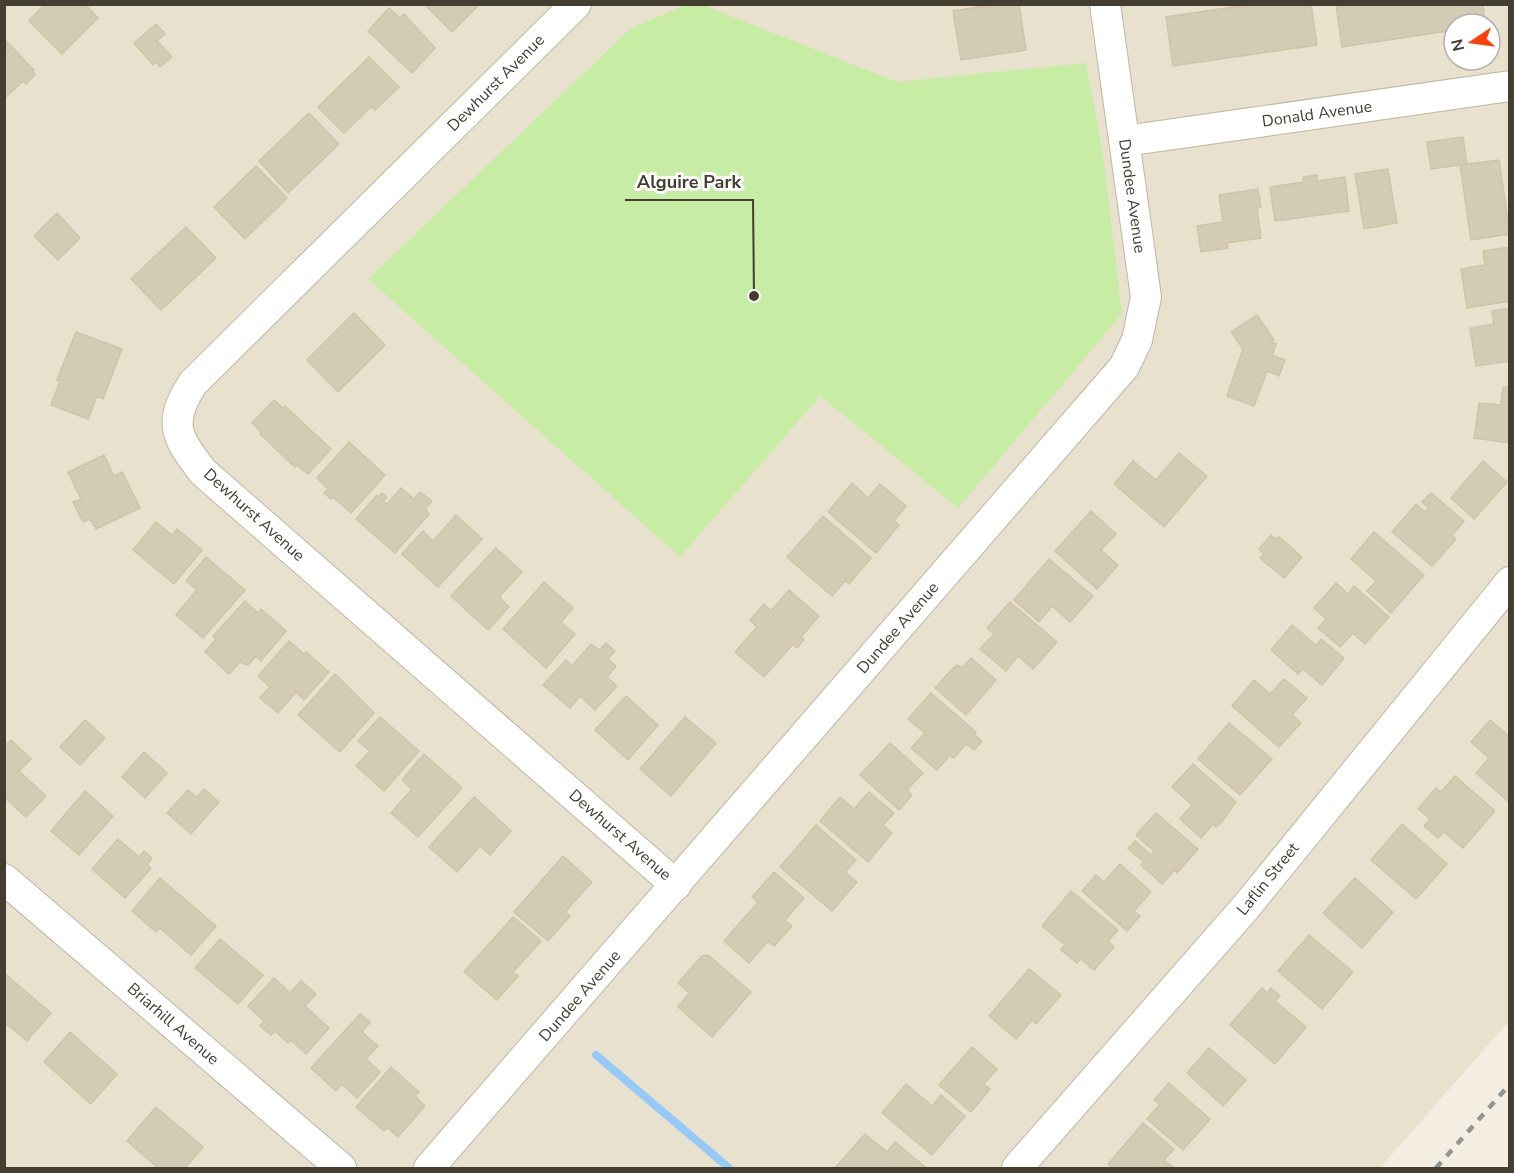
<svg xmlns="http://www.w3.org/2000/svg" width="1514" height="1173" viewBox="0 0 1514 1173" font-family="'Nunito Sans',sans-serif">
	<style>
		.residential { fill: #e7e1ce; fill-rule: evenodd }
		.green { fill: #c7eca4 }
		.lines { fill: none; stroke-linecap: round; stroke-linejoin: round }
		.stream { stroke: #95c9f7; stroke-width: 8 }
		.building { fill: #d4cbb5; stroke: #d1c3a8; stroke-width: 1.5 }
		.street-casing { stroke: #beb7a3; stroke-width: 32 }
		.street { stroke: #fff; stroke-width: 30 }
		.rail { stroke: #939393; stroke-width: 4.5; stroke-dasharray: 8 8; stroke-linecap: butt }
		.labels { text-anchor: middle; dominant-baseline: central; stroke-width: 6; stroke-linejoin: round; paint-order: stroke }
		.street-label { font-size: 16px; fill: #443e31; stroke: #fff }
		.leader { fill: none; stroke: #443e31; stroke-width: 2 }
		.callout-dot { fill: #443e31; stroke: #fff; stroke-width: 2 }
		.callout-label { font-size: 18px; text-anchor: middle; font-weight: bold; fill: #443e31; stroke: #fff; stroke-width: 6; stroke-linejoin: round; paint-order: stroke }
	</style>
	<rect width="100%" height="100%" fill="#f3eee1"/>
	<path class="residential" d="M5,5H1509V1021L1380,1168H5ZM1454,24H1490V60H1454Z"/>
	<path class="green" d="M703,5L897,82L1086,63L1103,155L1122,314L958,508L820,396L680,557L368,279L630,29L685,5Z"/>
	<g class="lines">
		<path class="stream" d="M596,1055L729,1168"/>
	</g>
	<path class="building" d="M45,4H85L98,18L62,54L29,21Z
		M424,4H474L477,7L452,32Z
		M999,4H1019L1026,50L961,60L953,11Z
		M1254,4H1311L1317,45L1173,66L1166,17Z
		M1336,4H1483L1485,24H1454V30L1342,47Z
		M389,8L400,18L404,14L435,48L412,73L368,31Z
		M156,24L165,34L157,41L172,57L160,67L156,62L153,65L134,43Z
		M6,41L34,70L32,71L35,75L26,84L23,81L4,99Z
		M369,57L399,87L375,110L371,107L344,133L318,107Z
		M309,113L339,144L288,193L259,161Z
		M1463,137L1467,164L1431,169L1427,142Z
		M1499,160L1510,234L1471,240L1460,165Z
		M256,166L287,198L245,239L214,207Z
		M1388,169L1397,223L1364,229L1355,174Z
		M1317,175V181L1345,177L1349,211L1275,221L1270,187L1304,182L1303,177Z
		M1258,189L1261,207L1257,208L1261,238L1227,243L1228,248L1201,252L1197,226L1223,222L1219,195Z
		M57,213L80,238L58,260L34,236Z
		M186,227L216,258L161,310L131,279Z
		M1510,247V301L1467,308L1461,269L1485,265L1483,251Z
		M1510,308V361L1476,366L1470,328L1494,324L1492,311Z
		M354,313L385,345L338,392L307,360Z
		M1257,315L1274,340L1271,342L1276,344L1272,355L1285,360L1279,376L1267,371L1254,406L1227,396L1243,349L1231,332Z
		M76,332L122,349L103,399L97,396L88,419L51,405L60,381L57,380Z
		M1503,387H1510V443L1474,438L1479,403L1501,405Z
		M274,400L283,408L285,406L331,449L308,474L297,465L295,467L260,434L262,433L252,423Z
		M349,442L385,475L351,513L333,497L331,499L324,493L328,489L317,478Z
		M1179,453L1207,476L1164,527L1114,484L1133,461L1156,480Z
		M104,455L114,476L122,472L140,508L96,529L90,519L83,522L73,502L81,499L68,472Z
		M1483,461L1507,482L1474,519L1451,498Z
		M852,483L868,498L880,484L906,506L894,521L899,525L876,553L828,512Z
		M401,488L414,499L420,492L432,501L425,509L429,514L395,553L356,519L377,495L379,497L382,493L387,497L383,501L387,504Z
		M1431,493L1464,521L1452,535L1456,539L1432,566L1392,532L1416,504L1425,512L1429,508L1422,502Z
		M1091,511L1116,534L1101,550L1118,565L1097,589L1055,551Z
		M456,515L482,539L438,587L402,554L423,531L433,541Z
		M823,516L871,558L849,584L845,581L832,596L787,557Z
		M156,522L172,535L177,529L202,550L174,584L133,550Z
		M1374,532L1424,575L1391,613L1367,591L1376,581L1351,559Z
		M1271,535L1276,539L1279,537L1302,557L1284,578L1260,558L1264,554L1259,549Z
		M496,548L522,572L499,597L509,607L488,630L451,596Z
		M206,557L245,590L203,638L176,615L197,590L186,581Z
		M1049,559L1093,596L1070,622L1052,606L1039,622L1014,600Z
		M544,582L573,608L561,622L575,634L546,668L503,629Z
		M1336,583L1348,594L1354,586L1389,617L1365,644L1353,633L1340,647L1318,628L1326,619L1314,608Z
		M789,590L819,616L801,637L804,640L797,648L793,644L764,677L735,652L757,627L750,620L764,604L771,611Z
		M245,601L258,613L261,609L286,631L261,661L256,656L248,665L240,662L229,674L205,652L216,639L213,636Z
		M1010,602L1057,642L1033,669L1018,656L1006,671L980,649L994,634L987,628Z
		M1292,625L1316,645L1321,639L1344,658L1322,685L1303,669L1298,674L1271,650Z
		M289,641L304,654L306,652L329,672L304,700L296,692L278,713L260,698L270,687L258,676Z
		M606,643L615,651L608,659L616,666L607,677L617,686L595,710L580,696L570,708L543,685L566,660L572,666L591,644L599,650Z
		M971,658L996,680L966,715L935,688L952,669L957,665L962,668Z
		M335,674L374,713L340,752L298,715Z
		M1284,679L1307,698L1292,715L1301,723L1279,747L1232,706L1254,680L1270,694Z
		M931,693L976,732L974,734L982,741L974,750L966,744L954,758L950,755L937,770L911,748L925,733L908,719Z
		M626,696L658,725L628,760L595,730Z
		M380,717L419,751L384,791L356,766L370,751L358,741Z
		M685,717L716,743L671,796L640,769Z
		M85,720L105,738L80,765L60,747Z
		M1490,720L1510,737V803L1476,773L1489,758L1471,742Z
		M1229,723L1272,759L1240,795L1198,759Z
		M11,740L31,759L19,771L46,796L26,817L4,797V747Z
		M890,743L923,773L907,790L912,795L899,810L860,775Z
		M144,752L167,773L145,798L122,777Z
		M424,754L462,788L418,837L391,813L412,789L402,780Z
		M1193,764L1236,802L1221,823L1216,827L1213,824L1201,838L1180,819L1192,805L1172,787Z
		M1455,776L1495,811L1463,848L1444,832L1438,838L1424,826L1430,819L1418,809L1436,788L1441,792Z
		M204,789L219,802L191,834L167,813L188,790L197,797Z
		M85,791L113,816L79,855L51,831Z
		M869,792L894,813L883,825L892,833L868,862L820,821L840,797L854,809Z
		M474,797L511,831L490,855L480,846L457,872L429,847Z
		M1156,813L1198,849L1177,873L1175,870L1162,884L1141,865L1144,862L1128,849L1135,841L1151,855L1154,851L1136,835Z
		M1402,824L1447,864L1416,899L1371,860Z
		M816,825L856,860L845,872L857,882L832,911L780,867Z
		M118,839L139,857L144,851L152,858L147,865L151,868L125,898L92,869Z
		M563,856L592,882L565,912L570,916L548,941L514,912Z
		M1120,864L1151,892L1134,911L1140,916L1127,931L1082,891L1096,875L1104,882Z
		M774,872L804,898L785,920L792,926L774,946L768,941L749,963L724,941L758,902L752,897Z
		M160,878L216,926L191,955L160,928L156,932L132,911Z
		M1355,878L1393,912L1362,948L1323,913Z
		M1071,891L1118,930L1108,941L1114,947L1094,970L1081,959L1077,963L1061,950L1065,945L1042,926Z
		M513,917L541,941L513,972L518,976L497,1000L464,972Z
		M1309,935L1353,972L1322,1009L1278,971Z
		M220,939L263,975L238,1004L195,968Z
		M708,955L751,992L712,1037L678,1007L689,993L678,983L702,956Z
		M1029,969L1061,995L1036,1024L1032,1020L1016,1039L989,1016Z
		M4,973L51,1013L27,1041L4,1022Z
		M274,978L290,993L301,981L316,994L305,1006L329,1028L306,1054L291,1040L288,1043L275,1031L271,1035L260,1026L264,1021L248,1006Z
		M1262,988L1267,993L1271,988L1280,996L1275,1001L1306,1027L1275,1064L1230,1025Z
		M360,1014L370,1022L362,1032L378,1046L366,1059L380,1072L357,1098L342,1084L336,1091L311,1068Z
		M70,1032L117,1074L91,1104L44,1062Z
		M972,1047L997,1069L984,1084L990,1089L971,1112L939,1085Z
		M1209,1048L1246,1080L1223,1106L1187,1073Z
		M391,1067L419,1092L415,1096L425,1106L398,1137L387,1127L384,1131L356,1107Z
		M1169,1083L1210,1119L1183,1150L1147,1119L1160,1104L1154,1100Z
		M906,1084L932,1106L941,1095L965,1116L932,1155L882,1113Z
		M156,1107L203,1147L185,1168H158L127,1141Z
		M1143,1123L1174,1149L1164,1160L1173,1167L1114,1168L1108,1164Z
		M865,1134L887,1152L895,1142L925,1167L835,1168Z"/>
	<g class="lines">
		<g class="street-casing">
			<path id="street" d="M576,4L193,383C167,423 176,437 203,472L676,885
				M1125,141L1510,86
				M4,879L341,1168
				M429,1168L1124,367L1137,340L1146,297L1105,4
				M1017,1168L1246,907L1510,582"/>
		</g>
		<use href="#street" class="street"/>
		<path class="rail" d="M1436,1168L1510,1084"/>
	</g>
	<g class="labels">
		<g class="street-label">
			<text transform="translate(496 83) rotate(-45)">Dewhurst Avenue</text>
			<text transform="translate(1317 114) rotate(-8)">Donald Avenue</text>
			<text transform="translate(1132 196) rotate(82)">Dundee Avenue</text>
			<text transform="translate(254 515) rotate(42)">Dewhurst Avenue</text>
			<text transform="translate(898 628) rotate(-49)">Dundee Avenue</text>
			<text transform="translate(620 835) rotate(41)">Dewhurst Avenue</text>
			<text transform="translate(1268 879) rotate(-51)">Laflin Street</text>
			<text transform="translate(580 996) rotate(-49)">Dundee Avenue</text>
			<text transform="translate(173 1024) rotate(41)">Briarhill Avenue</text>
		</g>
	</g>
	<path class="leader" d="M754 296L753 200H625"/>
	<circle class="callout-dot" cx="754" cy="296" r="6"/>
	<g class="callout-label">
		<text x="689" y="188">Alguire Park</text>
	</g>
	<rect width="1514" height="1173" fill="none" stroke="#443e31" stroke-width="12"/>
	<g transform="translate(1472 42) rotate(257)"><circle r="28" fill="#ffffff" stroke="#b4b2ad" stroke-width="1.5"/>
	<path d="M0-4.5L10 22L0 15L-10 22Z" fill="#ff3f0b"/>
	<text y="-9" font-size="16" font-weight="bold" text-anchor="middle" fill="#443e31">N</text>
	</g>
</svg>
